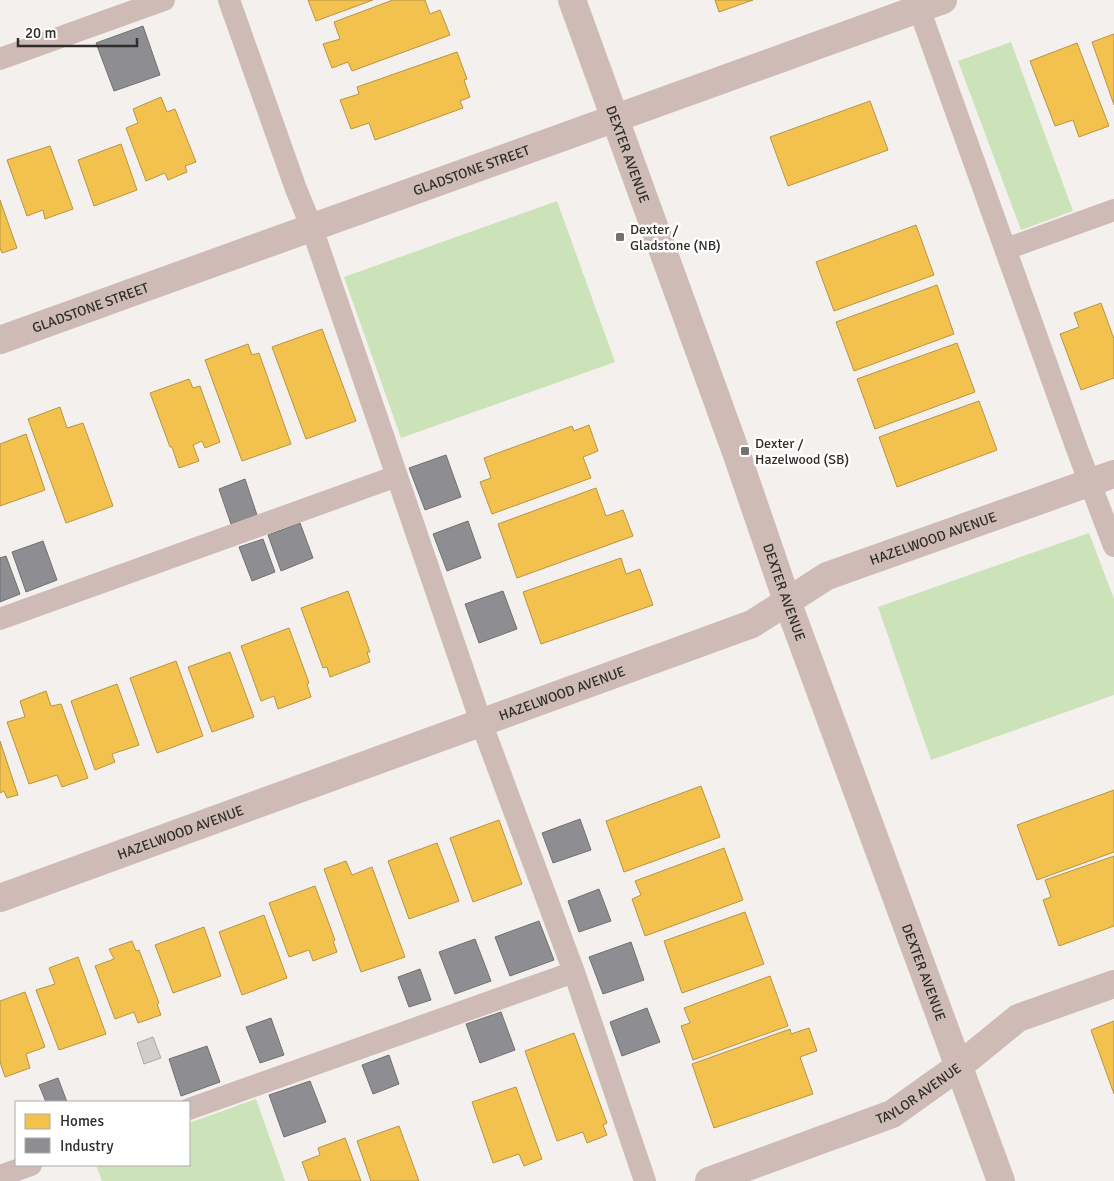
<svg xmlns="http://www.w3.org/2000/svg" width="1114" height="1181" viewBox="0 0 1114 1181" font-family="Signika,sans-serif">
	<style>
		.green { fill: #cce2b8 }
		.homes { fill: #f2c14e; stroke: #b89544 }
		.industry { fill: #8d8d92; stroke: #717073 }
		.building { fill: #d0cdcb; stroke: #aca9a7 }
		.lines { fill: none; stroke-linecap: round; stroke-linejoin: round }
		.service { stroke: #cebbb6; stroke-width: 22 }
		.minor { stroke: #cebbb6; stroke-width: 28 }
		.tertiary { stroke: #cebbb6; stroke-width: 28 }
		.poi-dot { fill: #75716f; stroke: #fff; stroke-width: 2 }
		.labels { text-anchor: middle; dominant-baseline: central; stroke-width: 5; stroke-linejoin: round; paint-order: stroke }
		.street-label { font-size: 14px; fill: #302d2b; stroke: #fff }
		.poi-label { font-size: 14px; fill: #302d2b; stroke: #fff; text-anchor: start }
	</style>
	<rect width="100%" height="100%" fill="#f4f0ee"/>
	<path class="green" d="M1011,42L1073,211L1021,230L958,61Z
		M557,201L615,362L401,438L344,277Z
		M1089,533L1114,599V695L931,760L878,607Z
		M256,1099L285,1181H102L96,1165H189V1123Z"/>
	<path class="homes" d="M308,0H373L316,21Z
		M393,0H425L430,14L440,10L450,35L352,71L348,62L332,68L323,44L340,39L334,22Z
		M715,0H753L719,12Z
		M1114,34V105L1092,42Z
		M1077,43L1109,126L1079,137L1073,120L1055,126L1030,61Z
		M457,52L467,79L464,80L470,97L460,101L463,108L375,140L369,123L351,129L340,100L359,94L357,87Z
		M161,97L167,112L175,109L196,162L185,166L187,172L168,180L165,173L146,181L126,128L138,123L133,109Z
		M870,101L888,150L788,186L770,137Z
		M121,144L137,190L94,206L78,160Z
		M50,146L73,209L45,219L43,210L27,216L7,160Z
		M0,200L17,248L2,253L0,248Z
		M916,225L934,275L834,311L816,262Z
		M937,285L954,334L854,371L836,322Z
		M1101,303L1114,339V378L1081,390L1060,334L1079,327L1074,313Z
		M322,329L356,421L306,439L272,347Z
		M957,343L975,392L875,429L857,379Z
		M248,344L252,355L259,353L291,444L242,461L205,360Z
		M189,379L193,388L200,386L220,442L205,448L202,441L193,445L199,461L179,468L172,447H170L150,393Z
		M979,401L997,450L897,487L879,437Z
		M60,407L67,428L83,423L113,506L66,523L28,419Z
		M589,425L598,451L583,457L591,478L492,514L480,482L491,478L484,458L572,426L574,431Z
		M26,434L45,490L0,506V444Z
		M596,488L606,516L623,510L633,536L517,578L498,524Z
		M621,558L626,574L640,569L653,605L541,644L523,592Z
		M348,591L370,652H367L370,662L330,677L327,667L323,668L301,608Z
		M289,628L309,683L307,684L311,697L278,709L274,696L261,701L241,646Z
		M230,652L254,717L212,732L188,667Z
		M176,661L203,736L157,753L130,678Z
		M117,684L139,745L112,754L115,762L95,770L71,701Z
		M46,691L51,706L61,704L88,778L62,787L57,775L29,784L7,722L25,717L20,701Z
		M0,741L18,795L7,798L4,791L0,793Z
		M701,786L720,837L624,872L606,821Z
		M1114,790V852L1037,880L1017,825Z
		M499,820L522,884L473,902L450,838Z
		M437,843L459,901L409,919L388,861Z
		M724,848L743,900L645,936L632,899L641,895L635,881Z
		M1114,856V926L1059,946L1043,900L1051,897L1045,880Z
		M346,861L352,875L372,867L405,957L361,972L324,869Z
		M315,886L335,940L333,941L337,952L313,961L309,950L289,957L269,903Z
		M745,912L764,964L682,993L664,941Z
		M264,915L287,978L242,995L219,932Z
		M204,927L221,976L173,993L155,945Z
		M132,941L136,951L139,950L159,1003L157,1004L161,1015L138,1023L134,1012L115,1019L95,966L114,959L109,949Z
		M78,957L106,1034L59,1050L36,990L55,984L49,968Z
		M770,976L788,1026L693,1060L681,1026L690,1023L684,1008Z
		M25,992L45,1047L26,1054L30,1068L5,1077L0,1062V1001Z
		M1114,1021V1094L1091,1030Z
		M809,1028L817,1051L800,1057L813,1094L714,1128L692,1064L790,1029L791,1034Z
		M574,1033L607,1123L603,1125L607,1135L587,1143L583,1132L557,1141L525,1051Z
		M516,1087L542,1159L524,1166L519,1154L493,1163L472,1102Z
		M399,1126L419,1181H371L357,1141Z
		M345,1138L361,1181H309L302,1162L320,1155L318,1148Z"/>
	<path class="industry" d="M143,26L160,75L114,91L96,43Z
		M446,455L461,497L425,510L409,468Z
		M245,479L257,515L231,524L219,489Z
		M468,521L481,558L447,571L433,534Z
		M300,523L313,558L281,571L268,535Z
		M263,539L275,572L252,581L239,547Z
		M43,541L57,580L26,592L12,552Z
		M6,556L20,594L0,602V558Z
		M503,591L517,629L479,643L465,604Z
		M580,819L591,850L553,863L542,833Z
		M599,889L611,921L579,932L568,901Z
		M539,921L554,960L510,976L495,937Z
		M475,939L491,981L455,994L439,952Z
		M631,942L644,980L603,994L589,957Z
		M420,969L431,1000L409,1007L398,977Z
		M647,1008L660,1042L622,1056L610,1022Z
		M501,1012L515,1050L480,1063L466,1024Z
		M271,1018L284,1055L260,1063L246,1027Z
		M207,1046L220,1082L181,1096L169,1059Z
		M389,1055L399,1084L373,1094L362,1065Z
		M58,1078L67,1102H46L39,1085Z
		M310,1081L326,1122L284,1137L269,1095Z"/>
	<path class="building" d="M153,1037L161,1058L144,1064L137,1043Z"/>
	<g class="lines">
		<path class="service" d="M229,0L296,189L312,228L481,722L574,972L645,1181
			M916,0L1077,449L1114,546
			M0,59L164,0
			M1006,249L1114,210
			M0,619L397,476
			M189,1109L574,972
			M0,1176L31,1165"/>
		<g class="minor">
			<path id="s1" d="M0,340L943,0"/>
			<path id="s2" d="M0,898L752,624L827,576L1114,474"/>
			<path id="s3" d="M709,1181L892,1114L958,1067L1018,1018L1114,984"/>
		</g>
		<path class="tertiary" id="s4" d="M572,0L737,455L787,601L1001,1181"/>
	</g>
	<g class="poi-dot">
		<rect x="615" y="232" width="10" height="10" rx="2.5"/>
		<rect x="740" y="446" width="10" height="10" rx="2.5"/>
	</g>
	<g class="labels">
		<g class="street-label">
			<text stroke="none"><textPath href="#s4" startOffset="164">DEXTER AVENUE</textPath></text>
			<text stroke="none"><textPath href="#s1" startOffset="501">GLADSTONE STREET</textPath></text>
			<text stroke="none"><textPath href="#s1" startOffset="96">GLADSTONE STREET</textPath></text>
			<text stroke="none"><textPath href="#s2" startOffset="1002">HAZELWOOD AVENUE</textPath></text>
			<text stroke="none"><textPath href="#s4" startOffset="629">DEXTER AVENUE</textPath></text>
			<text stroke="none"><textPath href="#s2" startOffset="598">HAZELWOOD AVENUE</textPath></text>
			<text stroke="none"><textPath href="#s2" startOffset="192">HAZELWOOD AVENUE</textPath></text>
			<text stroke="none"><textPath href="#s4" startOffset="1034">DEXTER AVENUE</textPath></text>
			<text stroke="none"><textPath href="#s3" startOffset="228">TAYLOR AVENUE</textPath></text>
		</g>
		<g class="poi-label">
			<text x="630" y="229">Dexter /<tspan x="630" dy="16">Gladstone (NB)</tspan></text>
			<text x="755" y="443">Dexter /<tspan x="755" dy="16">Hazelwood (SB)</tspan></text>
		</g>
	</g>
	<rect x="15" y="1101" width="175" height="65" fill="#ffffff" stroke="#acabaa"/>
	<rect x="25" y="1114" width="25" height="15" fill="#f2c14e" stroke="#acabaa"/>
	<text x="60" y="1126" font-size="15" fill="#302d2b">Homes</text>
	<rect x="25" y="1138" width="25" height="15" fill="#8d8d92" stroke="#acabaa"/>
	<text x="60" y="1151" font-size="15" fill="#302d2b">Industry</text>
	<path d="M18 38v8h119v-8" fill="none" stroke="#302d2b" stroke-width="2.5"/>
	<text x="25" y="38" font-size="15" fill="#302d2b" stroke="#ffffff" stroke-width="4" paint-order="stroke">20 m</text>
</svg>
